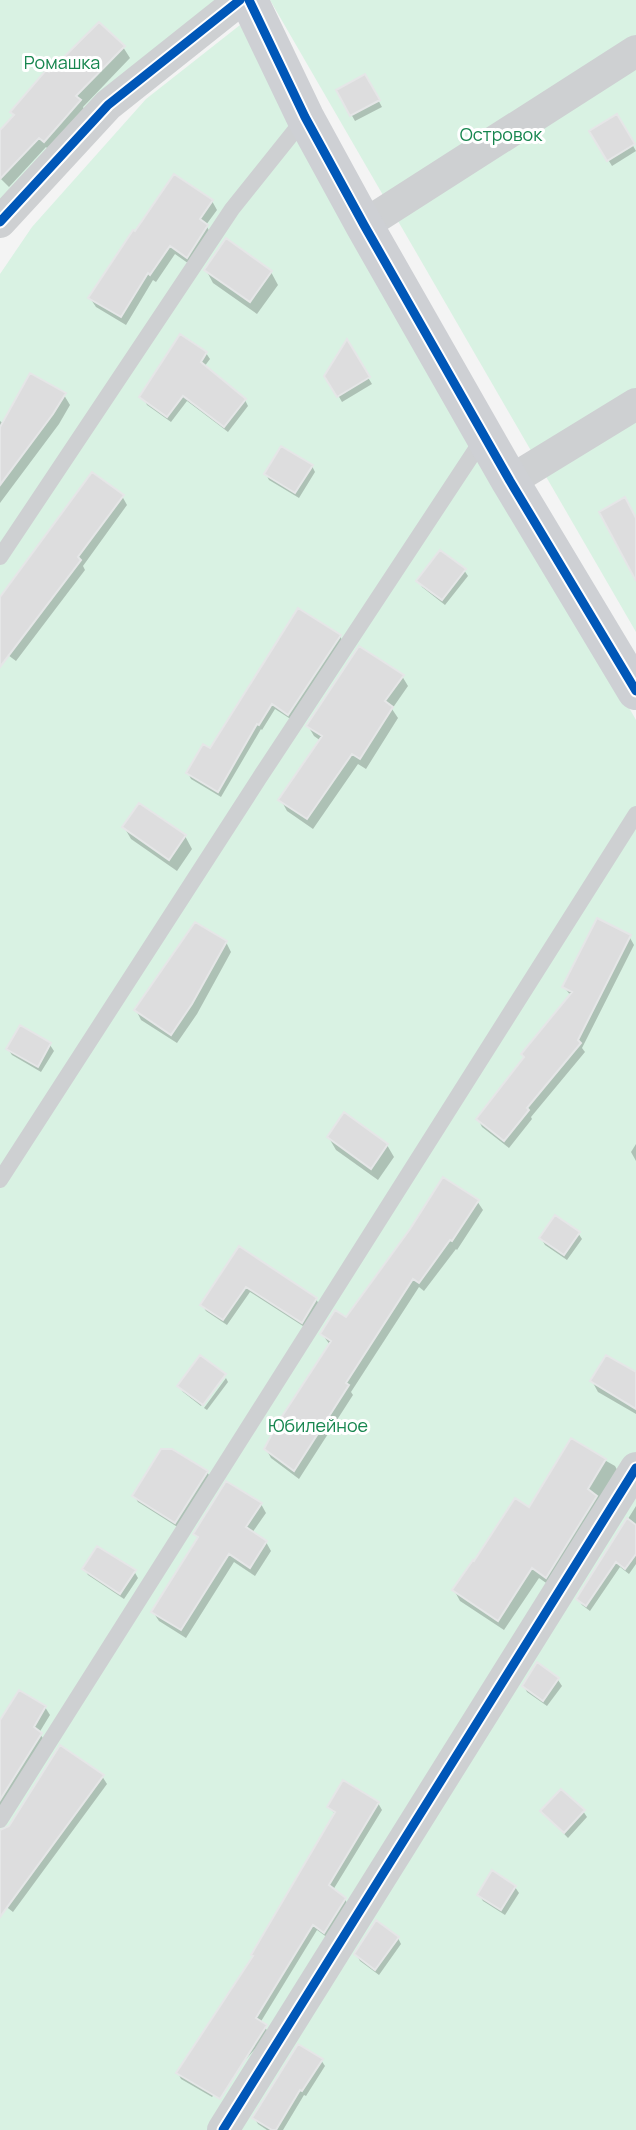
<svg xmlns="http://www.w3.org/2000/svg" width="636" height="2130" viewBox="0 0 636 2130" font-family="Manrope,sans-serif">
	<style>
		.green { fill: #d9f2e3 }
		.shadow { fill: #0003 }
		.building { fill: #ddddde; stroke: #e5e6e7; stroke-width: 2 }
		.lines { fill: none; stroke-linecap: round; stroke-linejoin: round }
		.lane { stroke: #ced0d2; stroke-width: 16 }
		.street { stroke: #ced0d2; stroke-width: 32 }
		.secondary { stroke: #ced0d4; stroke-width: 38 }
		.cycleway-casing { stroke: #fff; stroke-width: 13 }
		.cycleway { stroke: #0057b8; stroke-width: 9 }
		.labels { text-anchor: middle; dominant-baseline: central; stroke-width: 6; stroke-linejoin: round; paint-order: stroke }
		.park-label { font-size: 18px; fill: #17864f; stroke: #fff }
	</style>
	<rect width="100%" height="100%" fill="#f4f4f4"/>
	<path class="green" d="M0,0H219L0,231Z
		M270,0H636V632Z
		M240,25L636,720V2130H0V274L32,227L146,99Z"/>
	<path class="shadow" d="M123,47L130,58L83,107L86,113L51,152L46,147L9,187L0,178V133L15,117L12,112L49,75Z
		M365,76L382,107L355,121L338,91Z
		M616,116L636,151L612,166L591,132Z
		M212,201L217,210L206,225L212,236L192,266L175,254L156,282L153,280L126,325L96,307L90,298Z
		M206,270L271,272L278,285L257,314L213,283Z
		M347,343L372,384L342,402L327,376Z
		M206,353L210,359L204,367L245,400L248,406L228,432L187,401L171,422L147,405L144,399Z
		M64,395L70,405L59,424L0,503V421L4,424Z
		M312,466L315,472L299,498L269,480L266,474Z
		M122,496L127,505L83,566L85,570L16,661L0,649V603Z
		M464,570L468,576L445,605L422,587L419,581Z
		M340,636L343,642L292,720L275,709L262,730L261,729L221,797L191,779L188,773L211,750Z
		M402,676L408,686L392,709L398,718L366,769L358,764L313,829L287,811L281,800L321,741L314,736L308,726Z
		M140,805L185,836L192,849L177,871L131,839L124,827Z
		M629,936L634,945L582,1048L585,1052L531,1117L532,1119L509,1148L482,1127L478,1119L571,996L564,987Z
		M226,942L231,952L197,1014L177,1043L141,1020L136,1010Z
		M50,1045L54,1051L41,1072L12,1055L8,1049Z
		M329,1138L387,1145L394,1157L378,1180L336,1150Z
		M636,1144V1161L631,1152Z
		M477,1201L483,1210L457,1250L456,1249L424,1291L419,1287L351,1392L353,1395L299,1479L271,1458L266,1449L330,1345L322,1334L346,1319Z
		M578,1233L582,1239L567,1260L545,1245L541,1238Z
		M239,1249L316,1299L320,1306L306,1328L250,1292L227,1325L206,1311L202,1305Z
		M223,1375L201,1406L183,1392L179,1386Z
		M636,1375V1414L598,1392L592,1381Z
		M226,1378L228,1382L207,1410L204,1408Z
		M571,1441L615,1466L621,1477L552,1587L539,1578L504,1630L460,1601L454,1590L530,1509Z
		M207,1472L211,1478L179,1528L138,1502L134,1496Z
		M261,1504L266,1513L252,1533L266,1542L271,1551L255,1576L234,1562L186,1638L159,1621L153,1612L199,1540L195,1534Z
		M636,1506V1564L629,1574L620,1567L590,1611L582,1605L578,1599Z
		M84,1569L134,1571L138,1578L124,1599L88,1575Z
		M537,1665L558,1680L562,1686L547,1706L527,1692L524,1686Z
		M45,1707L50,1715L39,1733L46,1742L0,1814V1725Z
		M102,1776L107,1784L13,1912L0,1902V1832Z
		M344,1782L378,1803L382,1810L333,1890L345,1899L348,1905L328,1938L317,1930L260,2023L269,2032L257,2051L255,2049L212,2097L181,2079L178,2073L255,1958L336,1815L329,1807Z
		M542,1811H583L587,1817L568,1838Z
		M515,1887L519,1893L505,1915L483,1901L479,1895Z
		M398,1938L401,1944L379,1975L360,1961L356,1954Z
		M321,2060L325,2066L306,2096L304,2095L283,2130H267L258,2124L254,2118Z"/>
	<path class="building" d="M99,22L125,46L76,96L81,100L44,142L39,138L0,179V130L14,115L10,112L46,70L49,72Z
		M365,74L380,100L350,116L336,90Z
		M617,114L635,144L607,161L589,131Z
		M174,174L213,200L200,219L208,225L187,258L170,246L150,275L148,273L121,317L88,298L133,230L135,231Z
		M226,238L272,271L250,302L204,270Z
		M180,334L207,352L201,362L246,399L224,427L183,396L167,417L139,397Z
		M347,339L370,377L337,397L324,376Z
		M30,373L66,393L53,414L0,485V427Z
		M281,446L313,465L295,493L264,474Z
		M92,472L124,495L78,557L81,560L0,667V597Z
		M625,497L636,518V581L599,512Z
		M440,550L466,569L442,600L416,581Z
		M298,608L341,635L288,715L272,704L259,725L257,724L218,792L186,773L203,744L210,748Z
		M359,646L404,675L385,701L393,707L360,759L352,754L307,819L278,800L322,736L306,726Z
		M139,803L186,835L169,860L122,827Z
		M597,918L631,935L578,1040L581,1043L527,1108L529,1110L504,1141L476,1119L524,1057L521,1054L572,992L562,987Z
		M195,922L227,941L192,1004L171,1035L134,1010Z
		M20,1025L51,1043L38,1067L6,1049Z
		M344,1112L388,1144L371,1169L327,1137Z
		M443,1177L479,1200L452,1241L450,1240L419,1283L413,1279L346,1383L349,1385L294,1471L264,1449L277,1424L331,1341L320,1334L335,1310L346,1317L410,1229Z
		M555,1215L580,1232L564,1255L539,1238Z
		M239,1246L317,1298L302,1323L246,1287L223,1320L200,1305Z
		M200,1355L226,1374L203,1405L177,1386Z
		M606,1355L636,1372V1409L590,1381Z
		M571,1438L606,1459L588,1489L597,1496L546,1578L532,1568L498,1621L452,1590L473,1560L474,1561L515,1498L529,1507Z
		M161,1449H172L208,1471L175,1523L132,1496Z
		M226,1481L262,1503L246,1527L267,1541L250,1568L229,1554L181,1630L151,1612L198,1537L193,1534Z
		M627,1518L636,1525V1554L625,1569L616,1562L586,1606L576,1599Z
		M97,1546L136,1570L120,1594L82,1569Z
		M537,1662L559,1678L543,1701L522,1686Z
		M19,1690L46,1706L34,1727L42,1733L0,1800V1720Z
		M60,1745L104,1775L0,1917V1830L9,1826Z
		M343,1780L379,1802L329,1885L346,1898L324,1933L313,1925L256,2018L267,2025L220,2099L176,2073L253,1956L251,1955L335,1812L327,1807Z
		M561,1789L585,1810L564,1833L540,1811Z
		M492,1870L516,1886L501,1910L477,1895Z
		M376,1920L399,1937L375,1970L354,1954Z
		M298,2044L323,2059L302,2091L300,2090L276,2130H272L252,2118Z"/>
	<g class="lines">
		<path class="lane" d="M0,557L232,209L304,119
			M0,1180L260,777L484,437
			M0,1820L636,814"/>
		<path class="street" d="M0,222L108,105L240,0
			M364,225L636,51
			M510,481L636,404
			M223,2130L636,1468"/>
		<path class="secondary" d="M249,0L305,117L364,225L510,481L636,691"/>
		<g class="cycleway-casing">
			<path id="cycleway" d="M249,0L305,117L364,225L510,481L636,691
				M0,222L108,105L240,0
				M223,2130L636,1468"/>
		</g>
		<use href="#cycleway" class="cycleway"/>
	</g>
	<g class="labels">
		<g class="park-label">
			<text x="62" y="62">Ромашка</text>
			<text x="501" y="134">Островок</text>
			<text x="318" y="1425">Юбилейное</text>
		</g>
	</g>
</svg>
